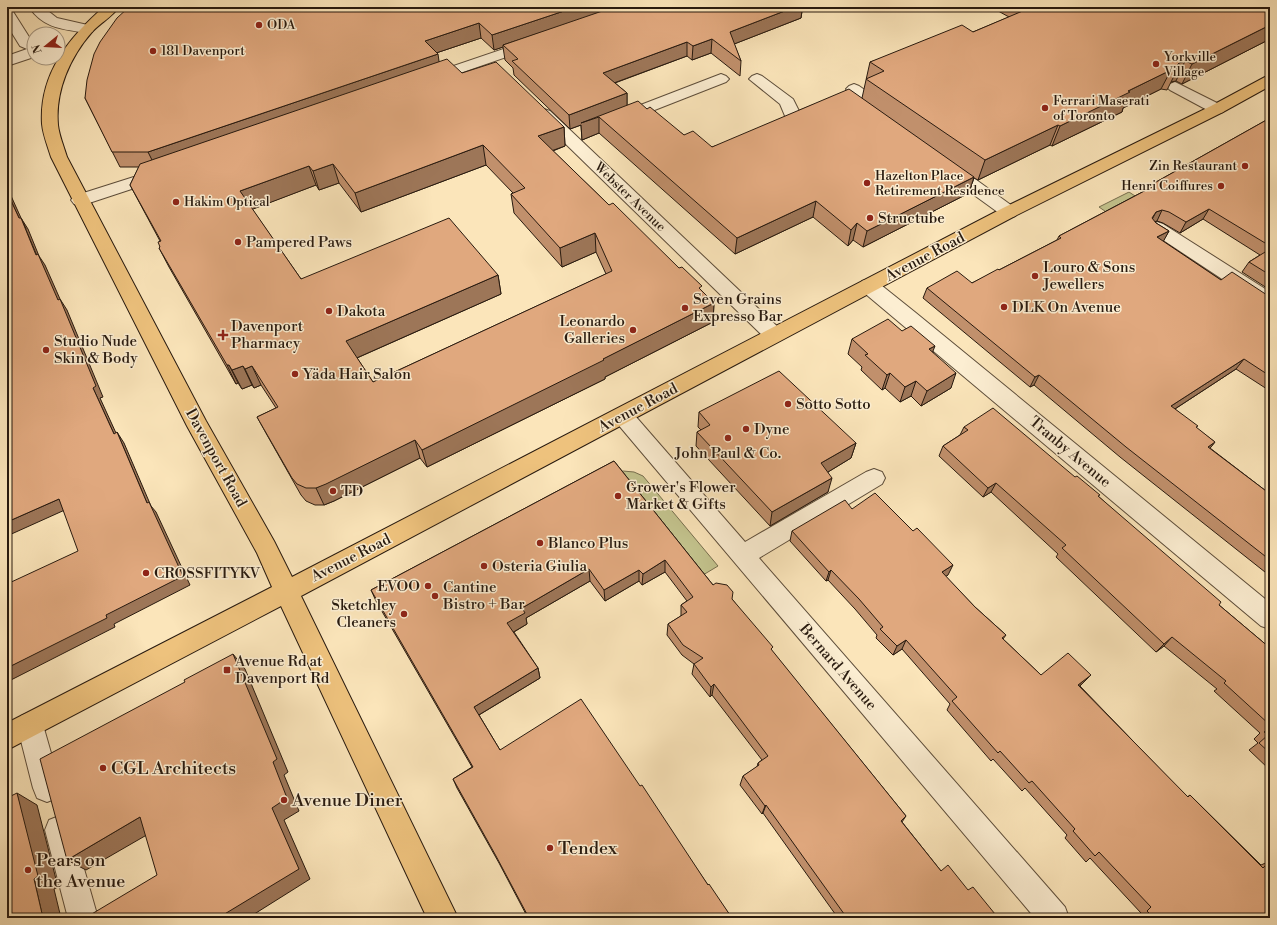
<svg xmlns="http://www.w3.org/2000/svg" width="1277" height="925" viewBox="0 0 1277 925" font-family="'Libre Bodoni',serif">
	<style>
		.green { fill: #c3c38d; stroke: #766e4e }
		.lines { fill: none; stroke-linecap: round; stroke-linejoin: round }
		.minor-casing { stroke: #5d4d3a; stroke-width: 2 }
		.major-casing { stroke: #281a0f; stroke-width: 2 }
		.minor { fill: #fceed2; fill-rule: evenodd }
		.major { fill: #eec27d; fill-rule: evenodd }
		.wall { fill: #c1906c; stroke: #281a0f; fill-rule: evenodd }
		.shaded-wall { fill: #9d7658; stroke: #281a0f }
		.building { fill: #e0a87e; stroke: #281a0f; fill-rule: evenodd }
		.poi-dot { fill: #8f2418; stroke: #fceed2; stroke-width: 1.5 }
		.labels { text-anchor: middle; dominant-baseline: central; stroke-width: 3; stroke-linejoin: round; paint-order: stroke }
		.far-poi-label { font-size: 13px; fill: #281a0f; stroke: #fceed2; text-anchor: start }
		.far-street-label { font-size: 13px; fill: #281a0f; stroke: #fceed2 }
		.poi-label { font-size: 15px; fill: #281a0f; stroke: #fceed2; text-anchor: start }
		.street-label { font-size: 15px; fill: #281a0f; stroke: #fceed2 }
		.near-poi-label { font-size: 18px; fill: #281a0f; stroke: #fceed2; text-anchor: start }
	</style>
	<rect width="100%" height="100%" fill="#fbe5ba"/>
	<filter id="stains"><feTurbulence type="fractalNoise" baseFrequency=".005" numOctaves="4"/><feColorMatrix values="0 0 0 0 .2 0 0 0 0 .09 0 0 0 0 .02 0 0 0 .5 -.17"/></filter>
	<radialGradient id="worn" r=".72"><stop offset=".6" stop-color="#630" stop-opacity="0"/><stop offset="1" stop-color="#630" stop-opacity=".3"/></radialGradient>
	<path class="green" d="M1129,192L1167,217L1138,234L1099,207Z
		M623,471L634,472L643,476L718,566L698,578L618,472Z"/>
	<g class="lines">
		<g class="minor-casing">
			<path id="minor" d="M29,7H43L57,18L92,26L94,29L92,32L87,33C63,29 44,29 29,7Z
				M7,9L12,10L31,40L34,42V57L7,66V56L27,49L20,46L7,25Z
				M533,39L538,40L540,43L538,46L434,82L429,84L424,82L421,79L424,76Z
				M721,74L726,76L729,79L726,82L624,122L618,124L612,122L610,119L612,116Z
				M757,74L762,76L793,99L799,111L814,105L820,107L822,110C816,119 798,126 788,123L780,104L749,79L752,76Z
				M1175,82L1223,106L1225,109L1223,112L1217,114L1211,112L1170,90L1167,87L1170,84Z
				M854,84L859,86L892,109L894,112L892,115L886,117L880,115L849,92L846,89L849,86Z
				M544,109L550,111L781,330L784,335L781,340L774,342L767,340L538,117L536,114L538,111Z
				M947,162L953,163L1015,208L1018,212L1015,216L1009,218L1003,216L941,171L939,167L941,163Z
				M159,169L165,170L167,174L165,178L80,206L74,204L71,200L74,196Z
				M1157,222L1163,224L1270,292V308L1263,306L1151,232L1148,228L1151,224Z
				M869,279L876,281L916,313L1270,603V629L1261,626L862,291L860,286L862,281Z
				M623,408L630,410L745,542L866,472L874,469L882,472L885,478L882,484L759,558L1065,907L1069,918H1035L616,422L612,416L616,410Z
				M30,712L39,716L43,725L61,788L57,798L47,802L37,798L33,788L17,725L21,716Z
				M59,816L69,820L73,830L98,918H68L45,830L49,820Z"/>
		</g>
		<g class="major-casing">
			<path id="major" d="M104,7H119C112,17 100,23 92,32C70,57 55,91 58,125C59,135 64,147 67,157L206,421L274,541L292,577L1003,208L1211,106L1265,77L1270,75V86L1223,112L1015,216L301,596L458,918H427L281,606L7,750V723L272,587L257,553L187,426L51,157C48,147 43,135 42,124C39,75 68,38 104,7Z"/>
		</g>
		<use href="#minor" class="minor"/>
		<use href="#major" class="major"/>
	</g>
	<path class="wall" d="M129,7H813L802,11L801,18L734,44L741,61L740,76L711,53L692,60L687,56L615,83L627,93V106L647,109L684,135L712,147L862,98L870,62L973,32L1009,17L991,7H1270V39L1182,84L1176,81L1171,82L1167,90L1161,89L1123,108L1122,112L1052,146L1050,145L978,180L974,178L969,193L863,247L853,240L848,246L813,217L735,254L599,133L582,140L581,125L570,129L514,75L513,68L505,60L503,47L494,50L481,38L436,53L439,62L564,127L565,146L553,151L609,205L714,303L713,322L605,377V379L427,467L420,458L334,501L324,505H315L306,501L301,495L267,435L257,417L276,408L261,385L254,388L252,385L242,389L238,383L236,384L169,267L159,248L160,247V241L130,185L139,167H120L85,98ZM486,165L513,193L511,194L514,213L562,267L596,252L606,274L373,382L357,358L501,294L498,275L301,279L252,209L316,185L319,190L339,183L361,212Z
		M1270,118V290L1242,272L1249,262L1260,255L1203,219L1180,233L1163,223L1157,221H1155L1156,223L1169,231L1163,241L1221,280L1270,297V391L1236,369L1175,409L1196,428L1215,442L1210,448L1270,494V576L1120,457L1034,385L1030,387L923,298L927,288L972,283L999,270L1057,240L1059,236L1148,189L1149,186Z
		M902,331L933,352L951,388L921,406L911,396L900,402L885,388L882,390L861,370L862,367L848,354L852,339Z
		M699,412L856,443L851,458L828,472V492L770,526L696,446L697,432L701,430L698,427Z
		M964,427L1098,496L1219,605L1270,648V770L1249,750L1258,743L1254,739L1260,733L1214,691L1217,689L1164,646L1156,652L1056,557L1058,554L991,492L983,497L939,456L943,446L960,435Z
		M614,461L713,585L732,599L772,651L906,816L902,822L941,871L992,918H838L763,813L762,814L740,785L743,776L757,767L758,763L762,760L712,695L710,697L692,674L694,664L682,655L667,635L668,624L681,616V605L687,601L665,572L642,585L639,581L605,601L590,581L526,618L527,624L514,632L538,668L540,678L479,715L500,750L640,786L708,885L732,918H528L499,863L457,788L453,779L472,767L376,601L371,590Z
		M852,509L948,575L945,576L975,607L1006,635L1003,639L1041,675L1083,683L1080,686L1187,797L1190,795L1261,865L1270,861V918H1139L1137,916L1141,913L1090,858L1086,862L1065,838L1067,835L1025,788L1022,791L993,759L991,761L947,710L950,704L902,649L893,655L876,638L877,635L855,609L828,580L826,581L790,541L792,531Z"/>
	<path class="shaded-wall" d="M576,7H618L503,45V47L494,50L492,35Z
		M795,7H813L802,11L801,18L729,46L730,32Z
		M479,23L481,38L427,56L425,41Z
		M1270,25V39L1182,84L1192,64Z
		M712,39L711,53L692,60L693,46Z
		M687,42V56L603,87V73Z
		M438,54L440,68L155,166L148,152Z
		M1185,61L1176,81L1171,82L1177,70L1175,67L1179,63Z
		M1171,70L1161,89L1123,108L1122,112L1052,146L1060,126L1128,91Z
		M627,93V108L599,117V133L582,140L581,125L570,129L569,115Z
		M1058,125L1050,145L978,180L985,160Z
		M564,127L565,146L540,155L538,136Z
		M483,145L486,165L361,212L355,193Z
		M333,164L339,183L319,190L313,171Z
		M309,166L316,185L248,211L240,191Z
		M974,177L969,193L863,247L867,231Z
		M7,187L26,229L19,218L7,192Z
		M816,201L813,217L735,254L737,238Z
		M1209,209L1203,219L1180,233L1186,222Z
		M1162,210L1157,221L1151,223L1147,229L1156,212Z
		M21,218L28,229L39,256L45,265L60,299L67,310L103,397L100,398L121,444L114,434L93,388Z
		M857,223L853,240L848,246L851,230Z
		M1169,231L1163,242L1157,237Z
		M595,233L596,252L562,267L560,248Z
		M498,275L501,294L352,360L346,341Z
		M714,303L713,322L605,377V379L427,467L422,450Z
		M935,346L929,361V349Z
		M1244,359L1236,369L1164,416L1171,406Z
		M227,365H229L238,383L236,384Z
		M243,366L252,385L242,389L232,370Z
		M252,366L261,385L254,388L245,369Z
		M890,373L885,388L882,390L887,375Z
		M956,373L951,388L921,406L927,391Z
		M1039,375L1034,385L1030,387L1035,377Z
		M916,381L911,396L900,402L905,387Z
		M117,432L124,443L151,506L156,512L190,585L114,624L115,627L7,682V668L106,615L147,503Z
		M415,440L420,458L334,501L324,505L316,488Z
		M1215,442L1207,452L1208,447Z
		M856,443L851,458L818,478L821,463Z
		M832,478L828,492L770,526L772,512Z
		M996,483L991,492L983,497L988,488Z
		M59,499L67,509L7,536V522Z
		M665,560V572L642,585L643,574Z
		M953,565L948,575L937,582L942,572Z
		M589,569L590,581L526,618L527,624L510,634L507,623L522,608Z
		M639,570V581L605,601L604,590Z
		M831,570L828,580L826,581L829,572Z
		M1172,637L1164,646L1156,652L1164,644Z
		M906,640L902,649L893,655L897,646Z
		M233,654L245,669L288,772L284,775L299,811L284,820L310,879L248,918H218L272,808L273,762Z
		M538,668L540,678L477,716L474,707Z
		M1091,675L1083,683L1071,693L1078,685Z
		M714,684L712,695L710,697L711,687Z
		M17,793L37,805L58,887L54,889L61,918H43L34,879Z
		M766,805L763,813L762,814L765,806Z
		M140,817L157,829L86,870L67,860Z"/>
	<path class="building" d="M129,7H576L492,35L479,23L425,41L438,54L148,152H112L85,98L87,80L94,54L100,42L117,18Z
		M614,7H795L730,32L741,61L712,39L693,46L687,42L603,73L627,93L569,115L512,61L518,59L503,45Z
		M1032,7H1270V25L1192,64L1185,61L1179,63L1175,67L1177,70H1171L1128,91L1130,92L1060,126L1058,125L985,160L866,79L884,71L870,62L962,25L973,32Z
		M447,59L462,73L496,62L564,127L538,136L609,205L613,203L679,268L682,267L702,286L699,288L714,303L603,359L604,360L422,450L415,440L326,484L316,488H306L297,484L292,478L257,417L278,407L252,366L245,369L243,366L232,370L229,365H227L159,248L160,247L158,242L161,241L130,185L140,164ZM483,145L525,188L511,194L560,248L595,233L612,271L373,382L346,341L498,275L449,218L301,279L240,191L309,166L313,171L333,164L355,193Z
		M849,89L974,177L867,231L857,223L851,230L816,201L737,238L599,117L581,123L638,101L647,109L650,107L684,135L693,131L712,147Z
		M1270,118V246L1209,209L1186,222L1169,212L1162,210L1156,212L1152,218L1156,223L1169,231L1157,237L1221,280L1232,272L1270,297V307L1267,309L1270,311V376L1244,359L1171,406L1198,426L1196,427L1215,442L1208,447L1270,494V560L1126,447L1039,375L1035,377L927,288L957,271L972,283L998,269L999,270L1061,238L1059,236L1152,187L1149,186Z
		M7,192L19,218H21L36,255L38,254L58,300L60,299L96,386L93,388L114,434L117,432L147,503L149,502L183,576L106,615L107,618L7,668V584L78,551L59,499L7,522Z
		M1270,249V275L1249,262Z
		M888,319L902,331L911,326L935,346L929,349L956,373L927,391L916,381L905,387L890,373L887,375L865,355L868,354L852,339Z
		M779,371L856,443L821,463L832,478L772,512L697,432L710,425L699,412Z
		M993,408L1075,477L1077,476L1100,495L1098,496L1221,602L1219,605L1270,648V725L1224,683L1226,681L1172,637L1164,644L1062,548L1066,545L996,483L988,488L943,446L968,430L964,427Z
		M614,461L713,585L716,583L727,585L733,592L732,599L773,647L771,649L906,816L901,821L941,871L948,865L968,890L973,887L995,914L992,917V918H847L766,805L765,806L743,776L759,765L758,763L768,756L714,684L711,687L694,664L703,658L683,645L668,624L687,612L681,605L693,597L665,560L643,574L639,570L604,590L589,569L522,608L525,613L507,623L538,668L474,707L500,750L581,699L640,786L642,785L708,885L709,884L732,918H529L496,856L453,779L473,767L371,590Z
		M875,493L913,531L917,528L953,565L942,572L975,607L1006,635L1002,638L1041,675L1068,653L1091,675L1078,685L1188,797L1190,795L1263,868L1270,861V918H1154L1147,911L1151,907L1099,852L1095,856L1073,831L1075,829L1032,781L1029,783L1000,751L998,753L952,701L957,697L906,640L897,646L880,629L883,627L859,599L831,570L829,572L792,531L845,500L852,509Z
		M233,654L277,759L273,762L287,798L272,808L299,869L218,918H85L157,875L140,817L67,860L40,759L185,682L184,680Z
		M1270,727V753L1259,743L1268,735L1264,732Z
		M17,793L38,876L34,879L43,918H7V798Z"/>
	<g class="poi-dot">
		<circle cx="259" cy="25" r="4"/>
		<circle cx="153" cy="51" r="4"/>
		<circle cx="1156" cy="64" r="4"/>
		<circle cx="1045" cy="108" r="4"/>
		<circle cx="1245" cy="166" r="4"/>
		<circle cx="867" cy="183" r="4"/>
		<circle cx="1221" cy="186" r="4"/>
		<circle cx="176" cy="202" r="4"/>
		<circle cx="870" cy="218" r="4"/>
		<circle cx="238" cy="242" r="4"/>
		<circle cx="1035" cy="276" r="4"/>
		<circle cx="1004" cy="307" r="4"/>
		<circle cx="685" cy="308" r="4"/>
		<circle cx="329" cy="311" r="4"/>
		<circle cx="633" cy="330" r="4"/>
		<path d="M221 329h4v4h4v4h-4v4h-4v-4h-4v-4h4z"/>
		<circle cx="46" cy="350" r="4"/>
		<circle cx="295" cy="374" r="4"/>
		<circle cx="788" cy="404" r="4"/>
		<circle cx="746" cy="429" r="4"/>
		<circle cx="728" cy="438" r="4"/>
		<circle cx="333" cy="491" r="4"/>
		<circle cx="618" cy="496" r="4"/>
		<circle cx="540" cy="543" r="4"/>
		<circle cx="484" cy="566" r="4"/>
		<circle cx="146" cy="573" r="4"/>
		<circle cx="428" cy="586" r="4"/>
		<circle cx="435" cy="596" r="4"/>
		<circle cx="404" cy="614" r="4"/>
		<rect x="223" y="666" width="8" height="8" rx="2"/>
		<circle cx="103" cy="768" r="4"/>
		<circle cx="284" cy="800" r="4"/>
		<circle cx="550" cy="848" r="4"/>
		<circle cx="28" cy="870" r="4"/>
	</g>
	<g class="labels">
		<g class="far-poi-label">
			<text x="267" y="25">ODA</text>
			<text x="161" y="51">181 Davenport</text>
			<text x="1164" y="57">Yorkville<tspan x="1164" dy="15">Village</tspan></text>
			<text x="1053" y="101">Ferrari Maserati<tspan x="1053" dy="15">of Toronto</tspan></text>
			<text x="1237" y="166" text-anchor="end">Zin Restaurant</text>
			<text x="875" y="176">Hazelton Place<tspan x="875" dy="15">Retirement Residence</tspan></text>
			<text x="1213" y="186" text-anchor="end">Henri Coiffures</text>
			<text x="184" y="202">Hakim Optical</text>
		</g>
		<g class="far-street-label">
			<text transform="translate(630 197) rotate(44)">Webster Avenue</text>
		</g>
		<g class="poi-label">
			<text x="878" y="218">Structube</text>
			<text x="246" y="242">Pampered Paws</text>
			<text x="1043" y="267">Louro &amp; Sons<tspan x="1043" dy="17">Jewellers</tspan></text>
			<text x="693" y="299">Seven Grains<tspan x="693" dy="17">Expresso Bar</tspan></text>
			<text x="1012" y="307">DLK On Avenue</text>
			<text x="337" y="311">Dakota</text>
			<text x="625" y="321" text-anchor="end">Leonardo<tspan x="625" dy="17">Galleries</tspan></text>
			<text x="231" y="326">Davenport<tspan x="231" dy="17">Pharmacy</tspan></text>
			<text x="54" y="341">Studio Nude<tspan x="54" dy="17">Skin &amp; Body</tspan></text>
			<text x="303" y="374">Yäda Hair Salon</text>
			<text x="796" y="404">Sotto Sotto</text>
			<text x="754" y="429">Dyne</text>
			<text x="728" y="453" text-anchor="middle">John Paul &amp; Co.</text>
			<text x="626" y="487">Grower's Flower<tspan x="626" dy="17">Market &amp; Gifts</tspan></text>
			<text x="341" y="491">TD</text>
			<text x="548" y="543">Blanco Plus</text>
			<text x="492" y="566">Osteria Giulia</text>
			<text x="154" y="573">CROSSFITYKV</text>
			<text x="420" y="586" text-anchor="end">EVOO</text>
			<text x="443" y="587">Cantine<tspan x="443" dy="17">Bistro + Bar</tspan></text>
			<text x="396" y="605" text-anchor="end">Sketchley<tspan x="396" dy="17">Cleaners</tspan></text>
			<text x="235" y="661">Avenue Rd at<tspan x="235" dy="17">Davenport Rd</tspan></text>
		</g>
		<g class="street-label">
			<text transform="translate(925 257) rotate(-28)">Avenue Road</text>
			<text transform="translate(638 408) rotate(-28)">Avenue Road</text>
			<text transform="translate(1070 452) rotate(40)">Tranby Avenue</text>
			<text transform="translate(216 458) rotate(61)">Davenport Road</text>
			<text transform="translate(351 558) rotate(-27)">Avenue Road</text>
			<text transform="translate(838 667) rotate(49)">Bernard Avenue</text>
		</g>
		<g class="near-poi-label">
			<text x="111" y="768">CGL Architects</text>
			<text x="292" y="800">Avenue Diner</text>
			<text x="558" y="848">Tendex</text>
			<text x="36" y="860">Pears on<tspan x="36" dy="21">the Avenue</tspan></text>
		</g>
	</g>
	<rect width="1277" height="925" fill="none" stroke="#fbe5ba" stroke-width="24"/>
	<rect x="8" y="8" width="1261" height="909" fill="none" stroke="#281a0f" stroke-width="2"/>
	<rect x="12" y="12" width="1253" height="901" fill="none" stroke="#281a0f"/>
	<g transform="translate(46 46) rotate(252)"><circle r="19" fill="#fceed2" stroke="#a79984"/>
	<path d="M0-3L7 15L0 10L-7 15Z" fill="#8f2418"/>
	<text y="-6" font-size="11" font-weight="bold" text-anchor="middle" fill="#281a0f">N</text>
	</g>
	<rect width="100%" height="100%" filter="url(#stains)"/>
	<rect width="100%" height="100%" fill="url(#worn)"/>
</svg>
